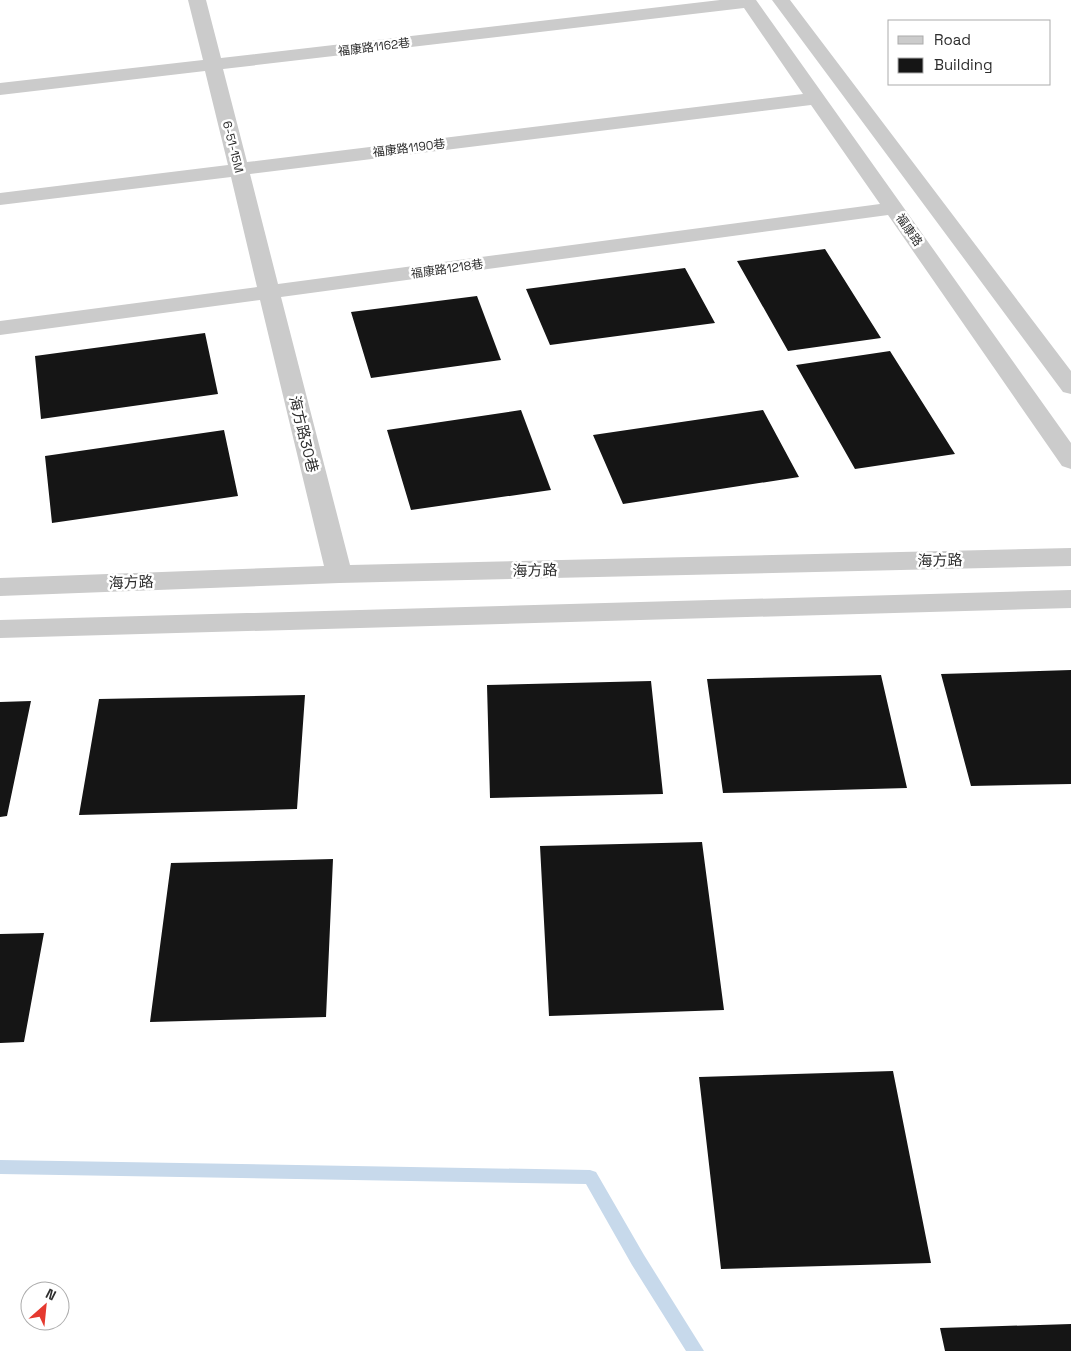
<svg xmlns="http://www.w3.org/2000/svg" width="1071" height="1351" viewBox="0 0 1071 1351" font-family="'Space Grotesk','Noto Sans TC',sans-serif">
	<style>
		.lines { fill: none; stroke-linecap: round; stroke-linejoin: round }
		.stream { fill: #c7d9eb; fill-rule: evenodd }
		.building { fill: #151515 }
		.minor { fill: #cbcbcb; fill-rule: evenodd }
		.labels { text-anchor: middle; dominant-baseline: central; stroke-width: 5; stroke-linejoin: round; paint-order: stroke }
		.far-street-label { font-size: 12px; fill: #2e2e2e; stroke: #fff }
		.street-label { font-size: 15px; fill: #2e2e2e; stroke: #fff }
	</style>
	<rect width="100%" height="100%" fill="#fff"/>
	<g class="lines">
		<path class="stream" d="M0,1160L590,1170L596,1172L644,1255L704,1351H686L632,1265L586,1184L0,1174Z"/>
	</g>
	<path class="building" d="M825,249L881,338L788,351L737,261Z
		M685,268L715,323L550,345L526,289Z
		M477,296L501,360L371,378L351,312Z
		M205,333L218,394L41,419L35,356Z
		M890,351L955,454L855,469L796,365Z
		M521,410L551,490L411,510L387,430Z
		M763,410L799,477L623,504L593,435Z
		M224,430L238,496L52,523L45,456Z
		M1071,670V784L971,786L941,674Z
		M881,675L907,788L723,793L707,679Z
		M651,681L663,794L490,798L487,685Z
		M305,695L297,809L79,815L99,699Z
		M31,701L7,816L0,817V702Z
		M702,842L724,1010L549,1016L540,846Z
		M333,859L326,1017L150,1022L171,863Z
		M44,933L24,1042L0,1043V934Z
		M893,1071L931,1263L721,1269L699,1077Z
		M1071,1324V1351H945L940,1328Z"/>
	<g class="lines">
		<path class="minor" d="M188,0H206L221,58L720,0H756L1071,443V469L1062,466L888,215L281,297L350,565L1071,548V566L339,583L0,596V578L324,566L260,300L0,335V321L257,287L231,177L0,205V193L228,165L205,71L0,95V83L203,60ZM744,8L803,94L247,162L223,69ZM811,105L880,204L278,284L250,174Z
			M772,0H790L1071,371V394L1063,392Z
			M1071,590V608L0,638V620Z"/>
	</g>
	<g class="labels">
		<g class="far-street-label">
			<text transform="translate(374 47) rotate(-7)">福康路1162巷</text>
			<text transform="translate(233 147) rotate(76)">6-51-15M</text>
			<text transform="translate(409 148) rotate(-7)">福康路1190巷</text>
			<text transform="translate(909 230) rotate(55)">福康路</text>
			<text transform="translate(447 269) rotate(-8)">福康路1218巷</text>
		</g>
		<g class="street-label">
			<text transform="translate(304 434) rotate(76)">海方路30巷</text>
			<text transform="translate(940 560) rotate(-1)">海方路</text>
			<text transform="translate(535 570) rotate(-1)">海方路</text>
			<text transform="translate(131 582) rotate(-2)">海方路</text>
		</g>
	</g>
	<rect x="888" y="20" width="162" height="65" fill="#ffffff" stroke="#ababab"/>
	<rect x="898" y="36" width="25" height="8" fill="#cbcbcb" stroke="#ababab"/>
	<text x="934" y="45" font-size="15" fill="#2e2e2e">Road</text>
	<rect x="898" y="58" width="25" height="15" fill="#151515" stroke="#ababab"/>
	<text x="934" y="70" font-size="15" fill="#2e2e2e">Building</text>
	<g transform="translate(45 1306) rotate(27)"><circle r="24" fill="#ffffff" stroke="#ababab"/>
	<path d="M0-4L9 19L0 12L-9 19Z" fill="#e5392f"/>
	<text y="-8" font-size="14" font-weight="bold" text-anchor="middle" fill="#2e2e2e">N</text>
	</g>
</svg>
